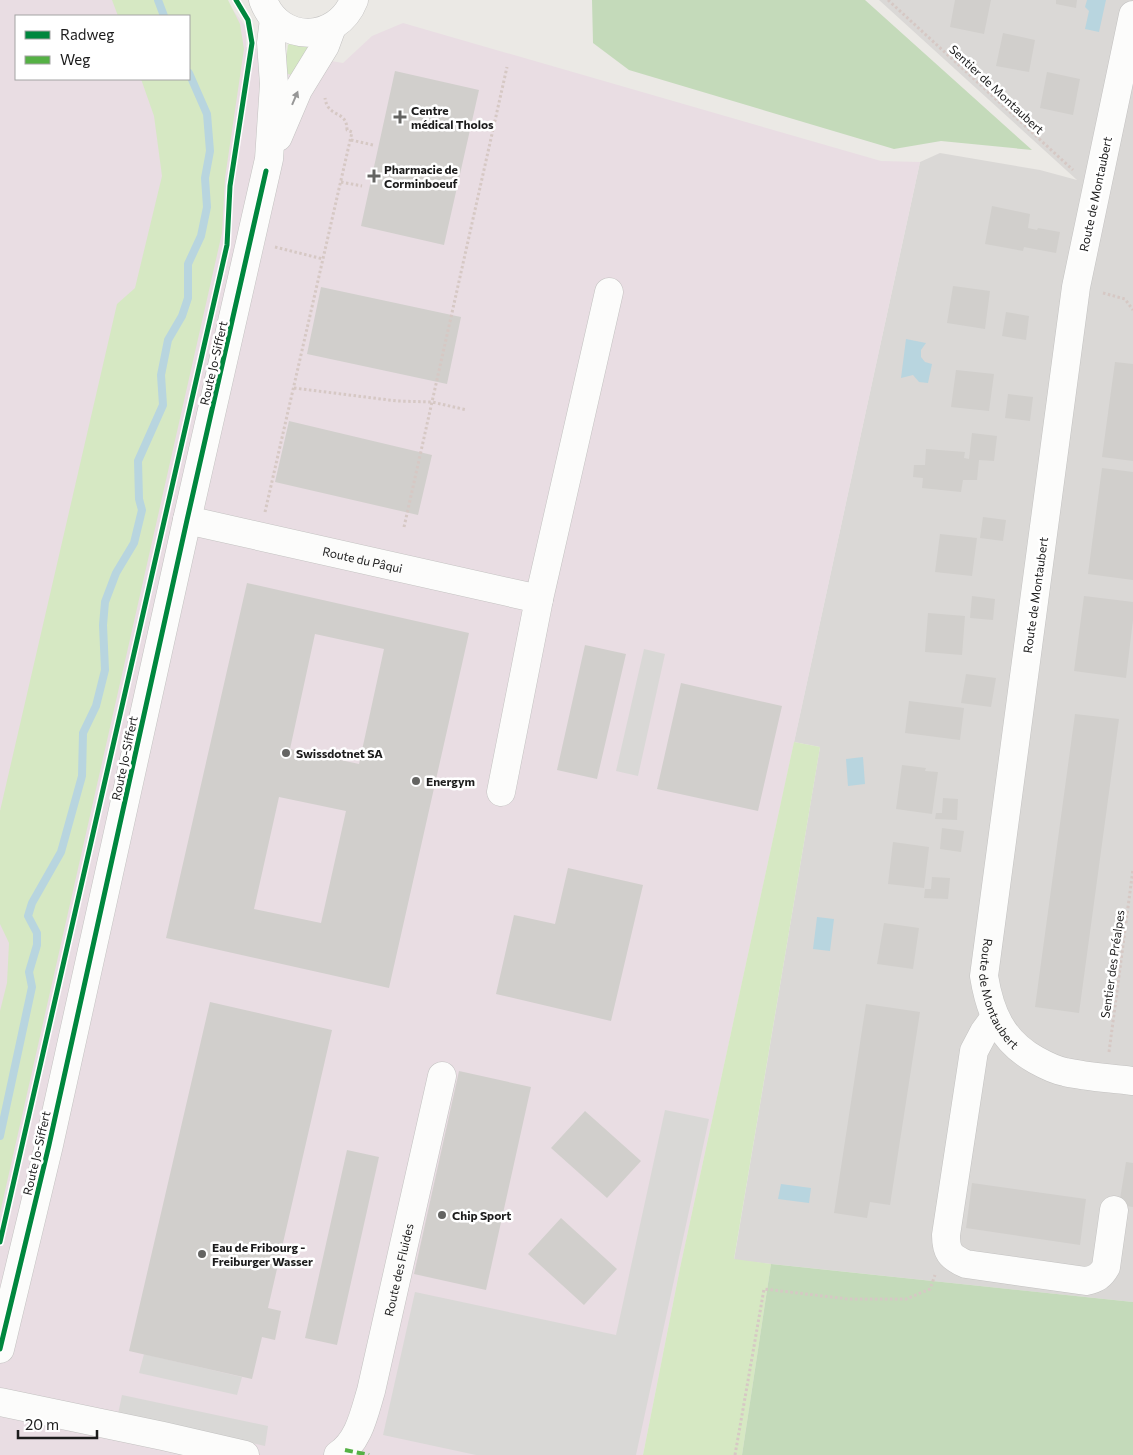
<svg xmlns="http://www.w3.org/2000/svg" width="1133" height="1455" viewBox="0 0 1133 1455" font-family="Commissioner,sans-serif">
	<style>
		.residential { fill: #dad8d6 }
		.industrial { fill: #e9dde3; fill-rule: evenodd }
		.religious { fill: #d9d8d6 }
		.grass { fill: #d6e8c3 }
		.forest { fill: #c4daba }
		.water { fill: #b8d5df }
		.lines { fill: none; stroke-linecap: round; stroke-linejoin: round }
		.stream { stroke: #b8d5df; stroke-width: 8 }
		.building { fill: #d1cfcc; fill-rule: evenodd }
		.minor-casing { stroke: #c3c2c1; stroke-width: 29 }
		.path { stroke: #d6c8c4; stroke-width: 3; stroke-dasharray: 2.5 2.5; stroke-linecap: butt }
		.minor { stroke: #fcfcfb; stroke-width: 28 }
		.quiet { stroke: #55b145; stroke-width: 4; stroke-dasharray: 8 4; stroke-linecap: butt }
		.cycleway-casing { stroke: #fff; stroke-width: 8 }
		.cycleway { stroke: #00873e; stroke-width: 5 }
		.oneway { fill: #979797 }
		.poi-dot { fill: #646462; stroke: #fff; stroke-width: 2 }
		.labels { text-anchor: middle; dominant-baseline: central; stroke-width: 5; stroke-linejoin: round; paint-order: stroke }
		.street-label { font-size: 12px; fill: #1c1c1c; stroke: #fff }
		.poi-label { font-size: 12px; font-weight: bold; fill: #1c1c1c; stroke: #fff; text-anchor: start }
	</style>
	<rect width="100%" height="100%" fill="#ebe9e5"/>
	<path class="residential" d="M879,0H1133V1302L734,1260L820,747L794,742L920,162L940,153L1040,170L1077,180Z"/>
	<path class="industrial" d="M0,0H222L226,1L246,27V47L343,63L372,36L403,23L881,161L920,162L680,1268L643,1455H0ZM16,16H189V79H16Z"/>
	<path class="religious" d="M644,649L665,654L638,776L616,771Z
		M665,1110L709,1119L636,1455H476L383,1435L415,1292L616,1335Z
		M144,1354L242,1377L237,1395L139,1373Z
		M122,1395L268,1426L265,1446L118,1414Z"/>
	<path class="grass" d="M112,0H228L240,24L244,49L225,178L222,233L0,1213V1011L7,983L9,943L0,924V811L117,304L135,288L162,176L154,116L141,79H189V16H118Z
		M291,42L311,46L296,76L284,73L288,45Z
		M794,742L820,747L734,1259L771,1264L742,1455H643L680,1268Z"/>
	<path class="forest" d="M592,0H865L1032,150L941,141L894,149L629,70L593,43Z
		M771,1264L1133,1302V1455H742Z"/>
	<path class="water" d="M1087,0H1106L1099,32L1085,29L1089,11L1085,7Z
		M906,339L926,343L921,350V357L925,362L932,364L928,383L919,382L913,375L901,378Z
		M863,757L865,784L848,786L846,759Z
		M817,917L834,919L830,951L813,949Z
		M781,1184L811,1188L809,1203L778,1199Z"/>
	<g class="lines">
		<path class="stream" d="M158,0L164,16
			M0,1136L32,987L29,972L37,945V933L28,916L32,903L61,852L82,776L83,733L96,706L105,670L103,625L105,602L116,573L134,543L142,510L139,499L138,461L163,405L161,375L168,340L182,316L188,298V264L201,236L207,207L205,178L210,151L207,114L189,73"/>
	</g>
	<path class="building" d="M955,0H991L984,34L950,27Z
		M1056,0H1077L1076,8L1056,4Z
		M1003,33L1035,40L1029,72L996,66Z
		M395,71L479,90L444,245L361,226Z
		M1047,72L1080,79L1073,115L1040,108Z
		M992,206L1030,214L1028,228L1037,230L1038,228L1060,232L1056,253L1024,247L1023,251L985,244Z
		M953,286L990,291L985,329L947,323Z
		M321,287L461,317L447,384L307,354Z
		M1006,312L1029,316L1026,340L1002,336Z
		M1115,362L1133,364V461L1102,457Z
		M956,370L994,374L989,411L951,407Z
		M1008,394L1033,397L1030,421L1005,418Z
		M289,421L432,455L418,515L275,482Z
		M972,433L997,436L994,461L979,460L977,480H963L961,492L922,488L923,478L913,477L914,465H925L926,449L965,452L964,458L969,459Z
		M1102,468L1133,472V580L1088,574Z
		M983,517L1006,520L1003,541L980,538Z
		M940,534L977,538L972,576L935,572Z
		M247,583L469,633L389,988L166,938ZM315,634L384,649L359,764L290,749ZM279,797L346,811L321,923L254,909Z
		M972,596L995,599L993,620L970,618Z
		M1084,596L1133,602V620L1126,678L1074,671Z
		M928,613L965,616L962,655L925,652Z
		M585,645L626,654L597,779L557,770Z
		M966,674L996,678L991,707L961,703Z
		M681,683L782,706L758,811L657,789Z
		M909,701L964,708L960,740L905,733Z
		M1075,714L1119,719L1079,1013L1035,1007Z
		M902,765L926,768L925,771L938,772L932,814L896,809Z
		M943,798L958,799L957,820L935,819L936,813H942Z
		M942,828L964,831L961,852L940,849Z
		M893,842L929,847L924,888L888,884Z
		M568,868L643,885L611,1021L496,994L514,915L555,924Z
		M932,877L950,878L948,899L924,898L925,889H931Z
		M884,923L919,928L913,969L877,964Z
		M210,1002L332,1030L268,1308L281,1311L275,1340L262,1337L252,1379L129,1351Z
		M866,1004L920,1012L890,1205L870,1202L867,1218L834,1213Z
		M459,1071L531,1087L486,1290L414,1274Z
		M585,1111L641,1161L607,1198L551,1148Z
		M347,1150L379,1157L337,1345L305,1338Z
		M1126,1162L1133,1163V1207L1119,1205Z
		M972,1183L1086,1199L1080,1245L966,1228Z
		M561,1218L617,1269L584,1305L528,1254Z"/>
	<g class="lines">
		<g class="minor-casing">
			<g id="minor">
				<path d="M263,0C279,44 337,43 354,0"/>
				<path id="s1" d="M1133,15L1076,287L984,976C990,1013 1002,1041 1036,1060C1045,1065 1054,1070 1065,1072C1087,1077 1110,1078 1133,1081"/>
				<path d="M278,137L298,90L325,46L332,27"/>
				<path id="s2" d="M187,520L539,599"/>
				<path d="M501,792L539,599L609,292"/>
				<path d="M995,1017L984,1032L974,1051L946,1235C946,1252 950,1257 966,1264L1086,1281C1096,1279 1101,1276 1106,1267L1114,1210"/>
				<path d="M0,1349L49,1145L187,520L269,159L274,84L271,43L274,19"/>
				<path d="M0,1402L163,1436L245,1455"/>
				<path id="s3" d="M338,1455C359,1441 364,1414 371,1391L442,1076"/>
			</g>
		</g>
		<path class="path" d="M888,0L1073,170
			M351,140L373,145
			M341,182L362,186
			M275,247L323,259
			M1103,293L1125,299L1133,310
			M294,388L397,401L432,402L467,410
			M265,512L352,132L347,130C347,109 328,119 325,98
			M404,527L507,67
			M1109,1052L1133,869
			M735,1455L764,1289L848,1299H906L930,1289L935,1275"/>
		<use href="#minor" class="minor"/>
		<path class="quiet" d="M345,1450L369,1455"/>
		<g class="cycleway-casing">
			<path id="cycleway" d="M0,1242L227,245L230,186L252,43L248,20L236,0
				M0,1349L49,1145L187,520L266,171"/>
		</g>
		<use href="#cycleway" class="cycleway"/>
	</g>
	<defs><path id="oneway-solid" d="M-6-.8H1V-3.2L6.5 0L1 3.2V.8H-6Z" transform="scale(1.25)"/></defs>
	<use class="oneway" href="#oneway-solid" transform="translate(295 98) rotate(-67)"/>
	<g class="poi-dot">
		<path d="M397.5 109.5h5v5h5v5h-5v5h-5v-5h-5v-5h5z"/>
		<path d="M371.5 168.5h5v5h5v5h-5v5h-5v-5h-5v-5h5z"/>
		<circle cx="286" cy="753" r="5"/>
		<circle cx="416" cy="781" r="5"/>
		<circle cx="442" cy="1215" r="5"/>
		<circle cx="202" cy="1254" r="5"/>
	</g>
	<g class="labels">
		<g class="street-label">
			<text transform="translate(997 89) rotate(43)">Sentier de Montaubert</text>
			<text transform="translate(1095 194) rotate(-78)">Route de Montaubert</text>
			<text transform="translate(213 363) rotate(-77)">Route Jo-Siffert</text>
			<text stroke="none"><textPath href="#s2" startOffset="180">Route du Pâqui</textPath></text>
			<text transform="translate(1035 595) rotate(-82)">Route de Montaubert</text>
			<text transform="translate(124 758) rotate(-78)">Route Jo-Siffert</text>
			<text transform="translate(1112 964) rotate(-82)">Sentier des Préalpes</text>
			<text stroke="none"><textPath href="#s1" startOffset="994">Route de Montaubert</textPath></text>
			<text transform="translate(36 1153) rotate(-77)">Route Jo-Siffert</text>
			<text stroke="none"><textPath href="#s3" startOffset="198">Route des Fluides</textPath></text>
		</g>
		<g class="poi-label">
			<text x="411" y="110">Centre<tspan x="411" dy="14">médical Tholos</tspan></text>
			<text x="384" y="169">Pharmacie de<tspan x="384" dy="14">Corminboeuf</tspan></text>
			<text x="296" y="753">Swissdotnet SA</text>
			<text x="426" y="781">Energym</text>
			<text x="452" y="1215">Chip Sport</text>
			<text x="212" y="1247">Eau de Fribourg -<tspan x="212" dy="14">Freiburger Wasser</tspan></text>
		</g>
	</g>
	<rect x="15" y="15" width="175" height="65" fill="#ffffff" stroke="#a4a4a4"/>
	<rect x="25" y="31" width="25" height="8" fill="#00873e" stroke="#a4a4a4"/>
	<text x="60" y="40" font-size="15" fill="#1c1c1c">Radweg</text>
	<rect x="25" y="56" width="25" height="8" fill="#55b145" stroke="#a4a4a4"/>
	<text x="60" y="65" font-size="15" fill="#1c1c1c">Weg</text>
	<path d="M18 1430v8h79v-8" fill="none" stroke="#1c1c1c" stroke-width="2.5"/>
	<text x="25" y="1430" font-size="15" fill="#1c1c1c" stroke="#ffffff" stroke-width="4" paint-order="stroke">20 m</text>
</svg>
